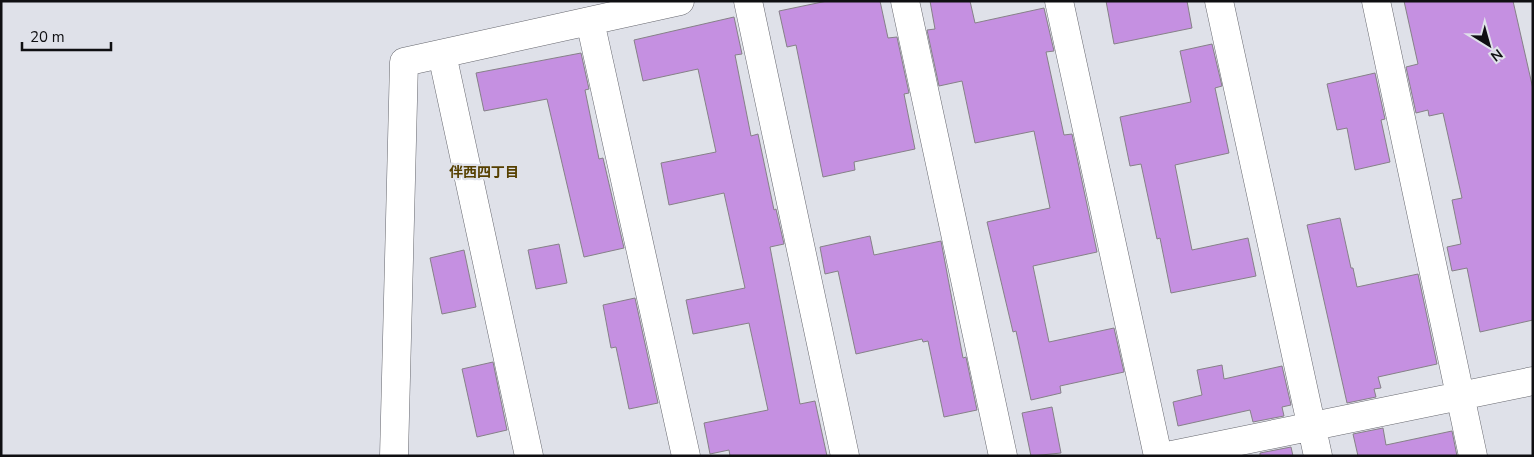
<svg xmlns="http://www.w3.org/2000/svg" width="1534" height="457" viewBox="0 0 1534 457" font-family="'Nunito Sans','Noto Sans JP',sans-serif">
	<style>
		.building { fill: #c590e1; stroke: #868188 }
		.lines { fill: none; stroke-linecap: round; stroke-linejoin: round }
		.minor-casing { stroke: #66676e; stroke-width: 29 }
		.minor { stroke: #fff; stroke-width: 28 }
		.labels { text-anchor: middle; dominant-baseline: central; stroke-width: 4.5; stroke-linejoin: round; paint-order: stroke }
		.neighbourhood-label { font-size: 14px; font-weight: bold; fill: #564000; stroke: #dfe1e9 }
	</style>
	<rect width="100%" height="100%" fill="#dfe1e9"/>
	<path class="building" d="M827,1H880L888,38L897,37L909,93L904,94L915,149L854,162L855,170L823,177L796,45L787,47L779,11Z
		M930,1H970L975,23L1044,8L1054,51L1046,52L1064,135L1072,134L1097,252L1033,266L1049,342L1114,328L1124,372L1060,386L1061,393L1031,400L1016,331L1013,332L987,222L1050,208L1034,131L975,143L962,81L939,86L927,30L935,29Z
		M1106,1H1187L1192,28L1114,44Z
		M1404,1H1513L1533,89V320L1480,332L1467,268L1452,271L1447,247L1461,244L1452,200L1462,198L1443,113L1429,116L1428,110L1416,113L1406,67L1418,64Z
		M734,17L742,54L735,55L751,136L758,134L774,210L776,209L784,244L770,247L800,404L815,401L827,456H730L729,450L710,454L704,423L768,410L749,323L693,334L686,300L745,288L724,193L669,205L661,163L716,152L698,69L643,81L634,40Z
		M1212,44L1222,86L1215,88L1229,153L1175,165L1192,250L1248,238L1256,276L1171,293L1160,238L1157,239L1141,164L1130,166L1120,117L1191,102L1180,51Z
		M581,53L589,89L585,90L599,159L603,158L624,248L584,257L547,99L484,111L476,73Z
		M1375,73L1385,119L1381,120L1390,162L1355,170L1347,128L1337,130L1327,84Z
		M1340,218L1351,268H1353L1357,287L1418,274L1437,364L1378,377L1381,388L1374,389L1376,397L1347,403L1307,225Z
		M870,236L874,255L941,241L963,358L966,357L977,410L944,417L928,341L923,342L922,339L856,354L838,271L825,274L820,247Z
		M559,244L567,283L536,289L528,250Z
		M464,250L476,307L442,314L430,258Z
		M635,298L658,403L629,409L616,347L611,348L603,305Z
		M493,362L507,430L477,437L462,369Z
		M1222,365L1224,379L1282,366L1291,405L1282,407L1284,416L1253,422L1250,410L1178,426L1173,402L1202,395L1197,370Z
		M1052,407L1061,453L1031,456L1022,413Z
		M1383,428L1386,445L1452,431L1457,456H1358L1353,434Z
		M1291,447L1293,456H1260V453Z"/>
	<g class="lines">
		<g class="minor-casing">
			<path id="minor" d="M748,1L845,456
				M905,1L1003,456
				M1059,1L1158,456
				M1219,1L1318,456
				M1376,1L1473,456
				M590,21L686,456
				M442,54L529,456
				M394,456L404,62L680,1
				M1167,456L1533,381"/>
		</g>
		<use href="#minor" class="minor"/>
	</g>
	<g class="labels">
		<g class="neighbourhood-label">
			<text x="484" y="172">伴西四丁目</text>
		</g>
	</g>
	<rect width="1534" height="457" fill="none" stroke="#0f0f12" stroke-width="5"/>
	<g transform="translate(1489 45) rotate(143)" stroke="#dfe1e9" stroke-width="4" paint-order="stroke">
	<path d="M0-4L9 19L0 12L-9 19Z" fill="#0f0f12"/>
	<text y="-8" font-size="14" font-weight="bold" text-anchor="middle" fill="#0f0f12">N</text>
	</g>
	<path d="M22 42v8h89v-8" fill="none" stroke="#0f0f12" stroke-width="2.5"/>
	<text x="30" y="42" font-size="15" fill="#0f0f12" stroke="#dfe1e9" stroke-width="4" paint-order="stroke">20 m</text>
</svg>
